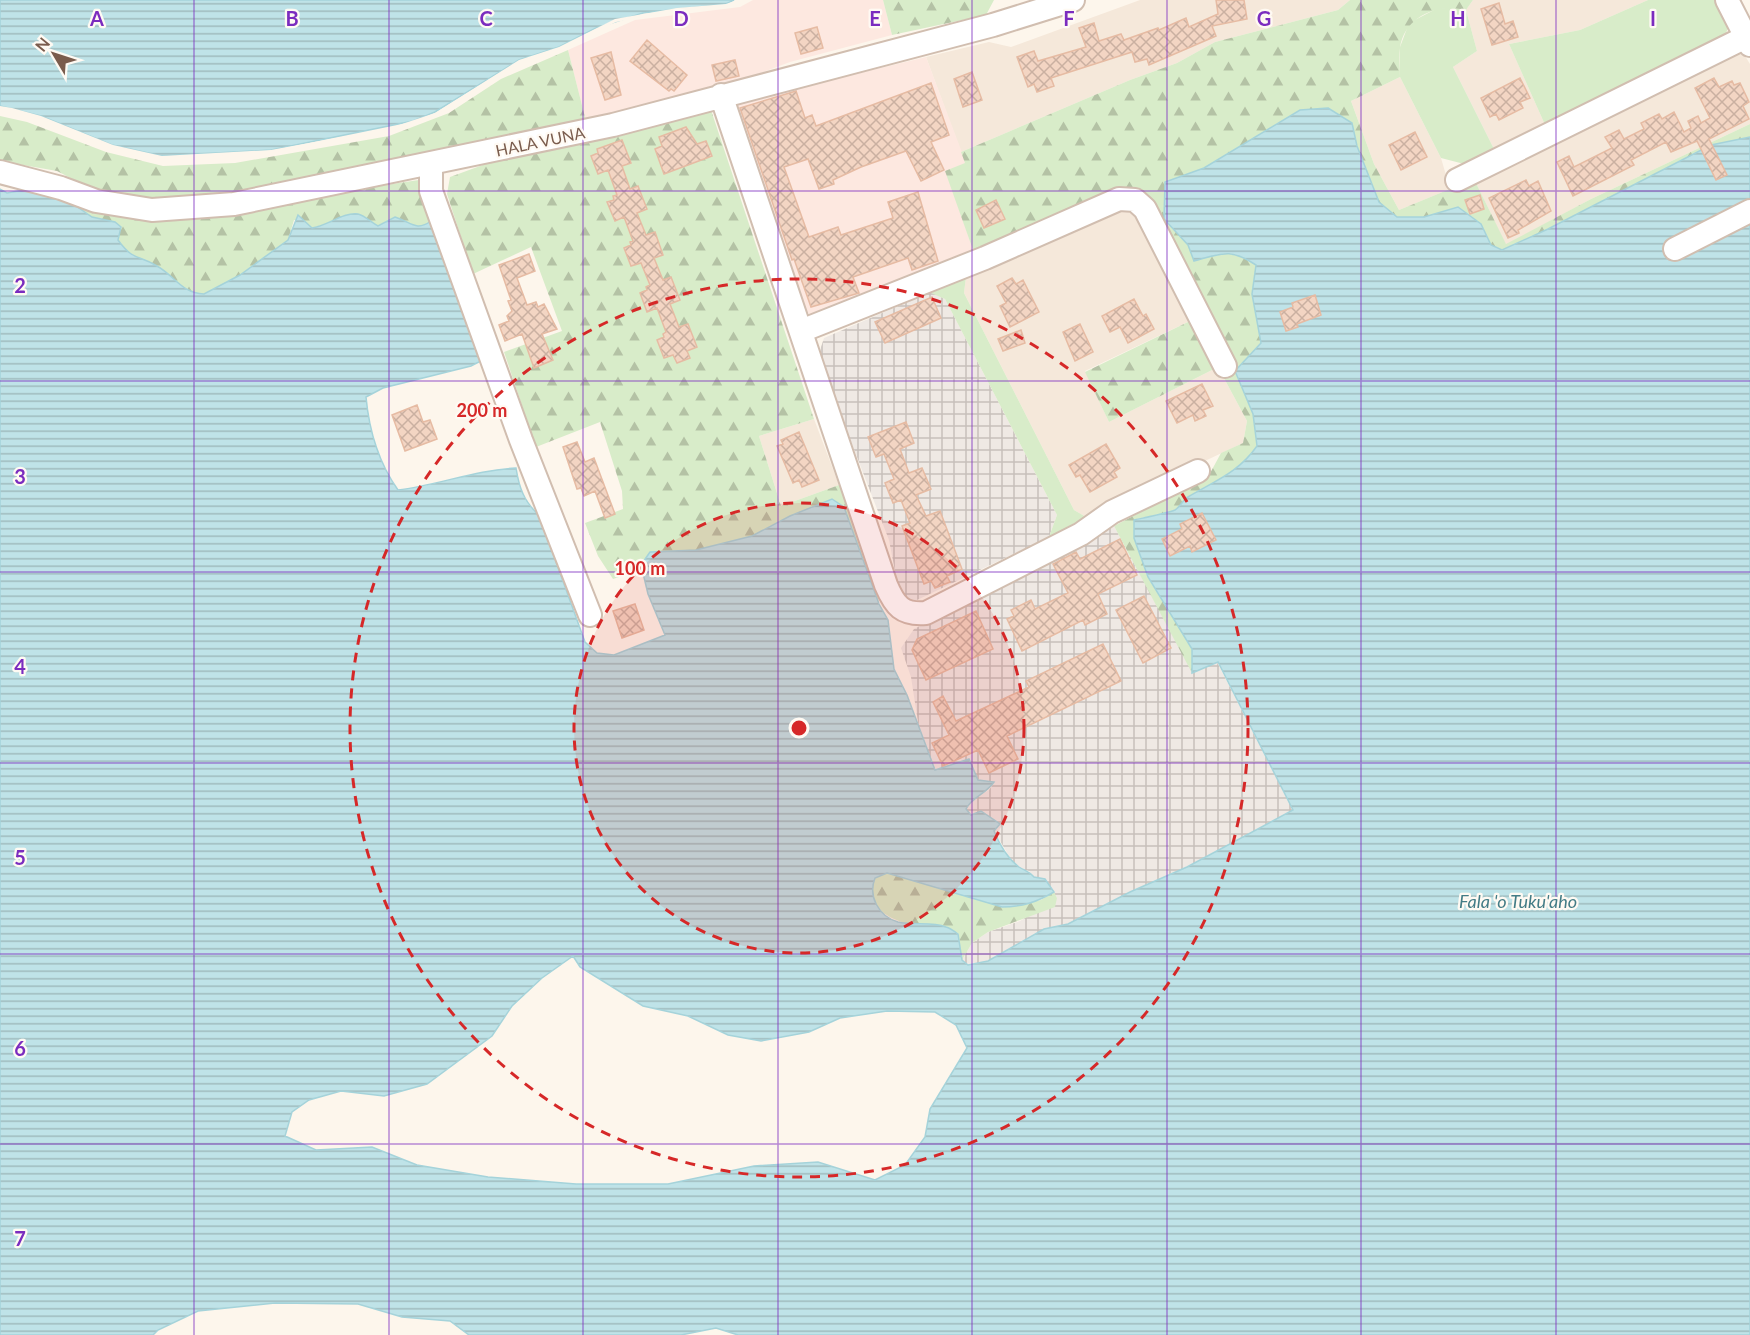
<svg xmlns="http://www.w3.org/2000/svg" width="1750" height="1335" viewBox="0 0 1750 1335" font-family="Lato,sans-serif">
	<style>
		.residential { fill: #f5e8da }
		.commercial { fill: #fde8e0 }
		.industrial { fill: url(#industrial-grid) }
		.green { fill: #d8ecc9 }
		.forest { fill: url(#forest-firs) }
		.water { fill: url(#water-rules); stroke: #a5d3da; stroke-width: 1.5; fill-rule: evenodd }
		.pier { fill: #fdf6ec }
		.building { fill: url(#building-cross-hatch); stroke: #e6bba3; stroke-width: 1.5 }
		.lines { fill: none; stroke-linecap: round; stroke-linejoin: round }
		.minor-casing { stroke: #d1beb0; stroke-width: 26 }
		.minor { stroke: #fff; stroke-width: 22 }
		.grid { fill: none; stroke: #7b2cbf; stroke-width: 1.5; stroke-opacity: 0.55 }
		.ring { fill: none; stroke: #d62828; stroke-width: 3; stroke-dasharray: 10 8 }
		.labels { text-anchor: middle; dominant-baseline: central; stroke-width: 4.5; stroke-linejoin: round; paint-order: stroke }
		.street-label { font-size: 16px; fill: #7a5c4d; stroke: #fffaf3 }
		.water-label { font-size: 18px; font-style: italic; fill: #437c86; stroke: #fffaf3 }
		.grid-label { font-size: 20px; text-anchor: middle; font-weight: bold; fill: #7b2cbf; stroke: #fffaf3; stroke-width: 4.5; stroke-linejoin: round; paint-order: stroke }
		.centre { fill: #d62828; stroke: #fffaf3; stroke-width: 3 }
		.ring-label { font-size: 18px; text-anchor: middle; font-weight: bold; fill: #d62828; stroke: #fffaf3; stroke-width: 4.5; stroke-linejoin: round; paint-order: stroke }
	</style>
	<defs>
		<pattern id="industrial-grid" width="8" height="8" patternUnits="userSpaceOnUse" patternTransform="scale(1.5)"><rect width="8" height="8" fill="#efe9e4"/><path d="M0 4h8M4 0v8" fill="none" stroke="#c7c0bb"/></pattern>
		<pattern id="forest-firs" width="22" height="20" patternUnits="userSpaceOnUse" patternTransform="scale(1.5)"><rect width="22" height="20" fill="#d8ecc9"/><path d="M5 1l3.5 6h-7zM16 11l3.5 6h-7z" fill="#b4c2a5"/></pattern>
		<pattern id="water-rules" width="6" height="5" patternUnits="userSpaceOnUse" patternTransform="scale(1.5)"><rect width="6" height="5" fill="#bfe3e8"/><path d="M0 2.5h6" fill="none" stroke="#a0bbbe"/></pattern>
		<pattern id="building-cross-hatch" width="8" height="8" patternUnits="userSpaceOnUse" patternTransform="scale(1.5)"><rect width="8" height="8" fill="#f3d5c3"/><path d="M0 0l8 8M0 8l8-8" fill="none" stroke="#cab0a1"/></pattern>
	</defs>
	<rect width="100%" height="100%" fill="#fdf6ec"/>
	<path class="residential" d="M1140,0H1350L1338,10L1215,42L1177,63L1130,80L961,152L926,57L989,42L1011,47Z
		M1473,0H1648L1580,30L1509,44L1546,127L1496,153L1453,67L1477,51L1466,10Z
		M1731,51L1745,56L1750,64V124L1591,199L1506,245L1474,179Z
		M1400,77L1441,158L1450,189L1399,210L1374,164L1351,101Z
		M1118,208L1136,215L1192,320L1085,371L1109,422L1218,367L1247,421L1243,443L1086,517L1074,510L964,293L966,277Z
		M814,419L839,485L781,506L759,436Z"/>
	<path class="commercial" d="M753,0H883L892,35L790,62L747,78L587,125L568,50L635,20L740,7Z
		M926,57L966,163L946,171L973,250L816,316L802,311L732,114L736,103Z"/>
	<path class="industrial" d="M931,292L945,299L1057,515L1049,537L915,601L900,597L889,540L818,356L824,338Z
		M1114,526L1193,673L1217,662L1293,810L1187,867L1130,892L1068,924L1044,929L988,961L968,965L962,960L972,943L988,932L1020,921L1057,898L1045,879L1034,877L1029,871L1021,869L1012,861L994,831L999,823L981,811L970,815L966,809L970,801L989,790L994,783L935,770L920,735L911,677L901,648L914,629Z"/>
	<path class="green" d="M1648,0H1715L1729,25L1723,42L1546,127L1509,44L1580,30Z
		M1455,7L1466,10L1477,51L1453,67L1496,153L1468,165L1441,158L1400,77V47L1409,23L1436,9Z
		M966,277L964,293L1074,510L1086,517L1049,537L1057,515L945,299L931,293Z"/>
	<path class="forest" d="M883,0H994L986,15L892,35Z
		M1350,0H1473L1466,10C1437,3 1404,17 1400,48C1399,57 1400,68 1400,77L1351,101L1374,164L1399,210L1474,179L1506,244L1591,199L1750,124V137L1711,145L1548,229L1502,250L1491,245L1481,224L1458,207L1424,217H1397L1379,202L1357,146L1352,123L1300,110L1204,168L1165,182L1164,219L1188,245L1194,260C1223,253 1230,248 1256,265L1252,294L1261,343L1235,371L1253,414L1257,446C1239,472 1215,481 1188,497C1183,500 1180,507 1175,510C1168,513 1143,517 1134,520L1148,577L1192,649V673L1114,526L1208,477L1221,453L1243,443L1247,421L1218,367L1109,422L1085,372L1192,320L1143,198L1058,219L973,250L945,171L965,163L961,152L1130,80L1177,63L1215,42L1338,10Z
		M568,50L587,125L245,190L152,200L121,199L88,187L57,171L0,161V116L27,122L106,152L163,166L235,163L389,136L449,113L501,79Z
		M709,104L814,419L759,436L781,506L839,485L848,490L875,577L879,604L852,531L790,516L752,536L696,550L650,552L641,565L642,570L613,579L598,556L585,523L623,509L622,491L600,422L536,447L504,352L562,331L531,247L473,274L447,194L450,177L502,158Z
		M419,180L431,221C416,232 411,222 395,218L378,226L359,214L312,228L304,221L294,220L288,240L240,275L204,294H193L147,262L133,258L118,240L121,227L114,222L92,217L73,204C188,243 304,195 419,180Z
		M887,873L1002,907L1041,900L1054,892L1057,898L1055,907L988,932L972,943L962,960L958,933C928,927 858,925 875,878Z"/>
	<path class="water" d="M0,0H734L726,4L643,13L596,28L559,47L519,60L435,112L413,121L271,150L162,156L112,145L41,116L0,106Z
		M1328,108L1352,123L1357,146L1379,202L1397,217H1424L1458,207L1481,224L1491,245L1502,250L1548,229L1711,145L1750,137V1335H738L716,1328L681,1335H469L450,1321L402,1317L358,1304L275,1303L198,1311L158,1330L153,1335H0V189L7,193L24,190L58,198L73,204L92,217L115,222L121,227L118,240C134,262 138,254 157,266C175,276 181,293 204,294L240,275L288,240L298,215L312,228C327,226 343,212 358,214C364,215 372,223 378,226L395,217C411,222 416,232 431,221L481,361L471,366L383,388L366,397C369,430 379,463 398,490C438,485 476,470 516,468C519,487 524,502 539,515L585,642L597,653L614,655L665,635L648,594L641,565L650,552L696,550L752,536L790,516L832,499L844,507L879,604L888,620L894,669L907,695L935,770L969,759L978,780L994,782C986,794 972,797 966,809L971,815L981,811L1000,824L994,831C999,843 1008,859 1019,867C1025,871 1029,871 1034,877L1045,879L1054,892C1037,902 1022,907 1002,907L887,873L875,878C868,896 878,916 898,922C913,926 931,921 946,927C950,928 954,931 958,934L962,960L968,965L988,961L1044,929L1068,924L1130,892L1187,867L1293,810L1218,662L1192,673V649L1148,577L1134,538V520C1143,518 1168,513 1175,510C1180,507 1183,500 1188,497C1215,481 1239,472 1257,446L1253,414L1235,371L1261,343L1252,294L1256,265C1230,248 1223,253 1194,261L1188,245L1164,219L1165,182L1204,168L1300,110ZM573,956L580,967L643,1006L688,1016L728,1035L761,1041L809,1032L840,1018L887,1011L935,1012L956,1025L967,1048L930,1109L925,1137L905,1165L875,1180L818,1162L754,1166L668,1184H576L488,1177L417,1165L372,1147L316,1150L285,1136L292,1112L309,1100L341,1091L384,1096L427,1084L492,1036L512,1006L542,978Z"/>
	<path class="pier" d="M737,0L726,7L677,11L616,22L560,50L520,63L436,115L391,131L272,153L161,159L112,147L40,119L0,109V106L12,108L41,116L113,145L162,156L271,150L390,128L435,113L519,60L559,47L615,19L677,8L726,4Z"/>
	<path class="building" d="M1216,0H1244L1247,19L1212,26L1216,36L1149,65L1147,59L1135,62L1132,52L1051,78L1054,86L1037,92L1034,84L1028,87L1017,57L1034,51L1038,61L1086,47L1079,28L1094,23L1099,41L1121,34L1124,40L1158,28L1159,30L1186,18L1189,27L1218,14Z
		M1499,3L1505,24L1513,21L1518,37L1492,45L1481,9Z
		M817,27L823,48L801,54L795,33Z
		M647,40L687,75L674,91L671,89L669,91L630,61Z
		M611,52L621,95L605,100L591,58Z
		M735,60L739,76L716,81L712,65Z
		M972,72L982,100L963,107L954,79Z
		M1520,78L1530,98L1520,102L1523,108L1499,120L1496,114L1490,117L1481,98Z
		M1714,78L1719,87L1732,81L1734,85L1740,83L1749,102L1743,106L1749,119L1709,139L1727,175L1716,180L1697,141L1671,152L1666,142L1631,160L1634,165L1573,196L1557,162L1569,156L1574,167L1612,148L1605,137L1619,130L1624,139L1644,129L1641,123L1659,114L1662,119L1674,112L1684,132L1691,128L1688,121L1698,116L1701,123L1710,118L1695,88Z
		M931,83L949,135L931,142L944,170L921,181L906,151L861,167L833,180L834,184L819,189L808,159L784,167L809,237L838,227L841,235L893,218L888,202L918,192L938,261L912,270L908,258L853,277L859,293L811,307L794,259L792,260L740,108L796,91L805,118L812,115L816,126Z
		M686,127L697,144L706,141L712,156L664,174L655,149L662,146L659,137Z
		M1415,132L1427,157L1401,170L1389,145Z
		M622,140L631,163L622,166L630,189L638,186L647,209L637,213L646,235L655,232L663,255L654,258L663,280L671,277L680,300L670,304L679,327L688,324L697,347L687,351L690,358L677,363L673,355L664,358L657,340L664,337L663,334L666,332L657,308L647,312L640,293L647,290L646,287L650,285L641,263L631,266L624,248L631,245L630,242L633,241L624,217L615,221L607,202L614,200L613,196L617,195L608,170L598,174L591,156L598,153L597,149Z
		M1526,180L1529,186L1538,181L1551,211L1518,230L1519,233L1508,238L1489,198Z
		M1480,195L1484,209L1470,214L1465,200Z
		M996,200L1005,219L984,228L976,210Z
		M529,254L535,271L517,278L527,305L536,302L538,307L544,304L557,329L542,334L553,360L534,368L522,334L505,341L499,325L509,321L507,316L512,311L508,301L511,300L499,265Z
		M1012,278L1016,284L1023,280L1039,312L1010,327L1000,306L1006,303L997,286Z
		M1315,295L1321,315L1297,324L1298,327L1286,331L1280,312L1293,307L1292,303Z
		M932,297L941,318L885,343L875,322Z
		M1134,299L1143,316L1146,314L1154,329L1128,343L1120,327L1110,332L1102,316Z
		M1080,324L1093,352L1075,361L1063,332Z
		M1021,330L1025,343L1003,351L998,339Z
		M1202,384L1213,406L1203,410L1206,416L1195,421L1193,415L1177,423L1166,401Z
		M417,405L423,422L430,420L437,439L405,451L392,415Z
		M906,422L914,443L900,449L909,473L922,468L931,489L916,495L926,516L940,511L962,569L947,576L950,582L935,588L931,581L924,584L902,526L910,523L901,500L893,503L885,483L894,479L884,454L876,457L868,437Z
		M799,432L819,480L802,487L799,480L793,483L777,446L783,444L781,440Z
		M577,442L585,462L594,458L615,514L605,518L595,491L584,496L581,488L577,489L563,447Z
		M1106,444L1120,468L1114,472L1117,477L1090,492L1080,475L1076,477L1069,465Z
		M1202,513L1216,540L1192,552L1190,546L1170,556L1162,539L1182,529L1180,524Z
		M1120,539L1137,575L1098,594L1107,614L1085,625L1083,620L1022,651L1007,619L1014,616L1011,610L1031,600L1035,609L1068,593L1053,564L1076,552L1080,559Z
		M1144,596L1171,648L1143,663L1116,610Z
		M635,604L644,630L622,638L613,611Z
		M976,611L993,649L926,680L912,650L917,639Z
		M1103,644L1121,681L1007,736L1018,759L989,773L978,750L943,766L932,743L949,735L933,702L943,696L956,721L1029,687L1026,681Z"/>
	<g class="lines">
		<g class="minor-casing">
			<path id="minor" d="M1727,0L1750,45
				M721,95L886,585C895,606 902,615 926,613L1081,534L1112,512L1198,471
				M431,165V191L521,440L590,615
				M0,172L61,188L96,201L152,210L234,204L613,125L993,25L1073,0
				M1457,180L1746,37
				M1675,249L1750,211
				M801,331L985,258L1119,199L1135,200L1145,209L1225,366"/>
		</g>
		<use href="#minor" class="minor"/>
	</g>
	<path class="grid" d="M194,0V1335M389,0V1335M583,0V1335M778,0V1335M972,0V1335M1167,0V1335M1361,0V1335M1556,0V1335M0,191H1750M0,381H1750M0,572H1750M0,763H1750M0,954H1750M0,1144H1750"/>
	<circle cx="799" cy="728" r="225" fill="#d62828" fill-opacity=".12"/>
	<g class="ring">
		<circle cx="799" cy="728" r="225"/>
		<circle cx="799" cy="728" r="449"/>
	</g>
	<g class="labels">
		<g class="street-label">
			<text transform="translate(540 141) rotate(-12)">HALA VUNA</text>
		</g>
		<g class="water-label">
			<text x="1518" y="901">Fala 'o Tuku'aho</text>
		</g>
	</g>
	<g class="grid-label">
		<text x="97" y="26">A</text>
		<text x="292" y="26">B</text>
		<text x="486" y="26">C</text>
		<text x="681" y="26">D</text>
		<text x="875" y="26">E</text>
		<text x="1069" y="26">F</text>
		<text x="1264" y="26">G</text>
		<text x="1458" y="26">H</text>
		<text x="1653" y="26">I</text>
		<text x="20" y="293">2</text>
		<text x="20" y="484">3</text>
		<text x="20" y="674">4</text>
		<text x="20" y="865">5</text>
		<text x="20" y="1056">6</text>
		<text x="20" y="1246">7</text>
	</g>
	<circle cx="799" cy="728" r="9" class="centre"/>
	<g class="ring-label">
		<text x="482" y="417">200 m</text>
		<text x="640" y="575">100 m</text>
	</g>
	<g transform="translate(54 54) rotate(309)" stroke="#fffaf3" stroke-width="4.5" paint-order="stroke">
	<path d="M0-4.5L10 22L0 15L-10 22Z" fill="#7a5c4d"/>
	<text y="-9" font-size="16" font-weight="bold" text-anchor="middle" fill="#7a5c4d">N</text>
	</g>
</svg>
